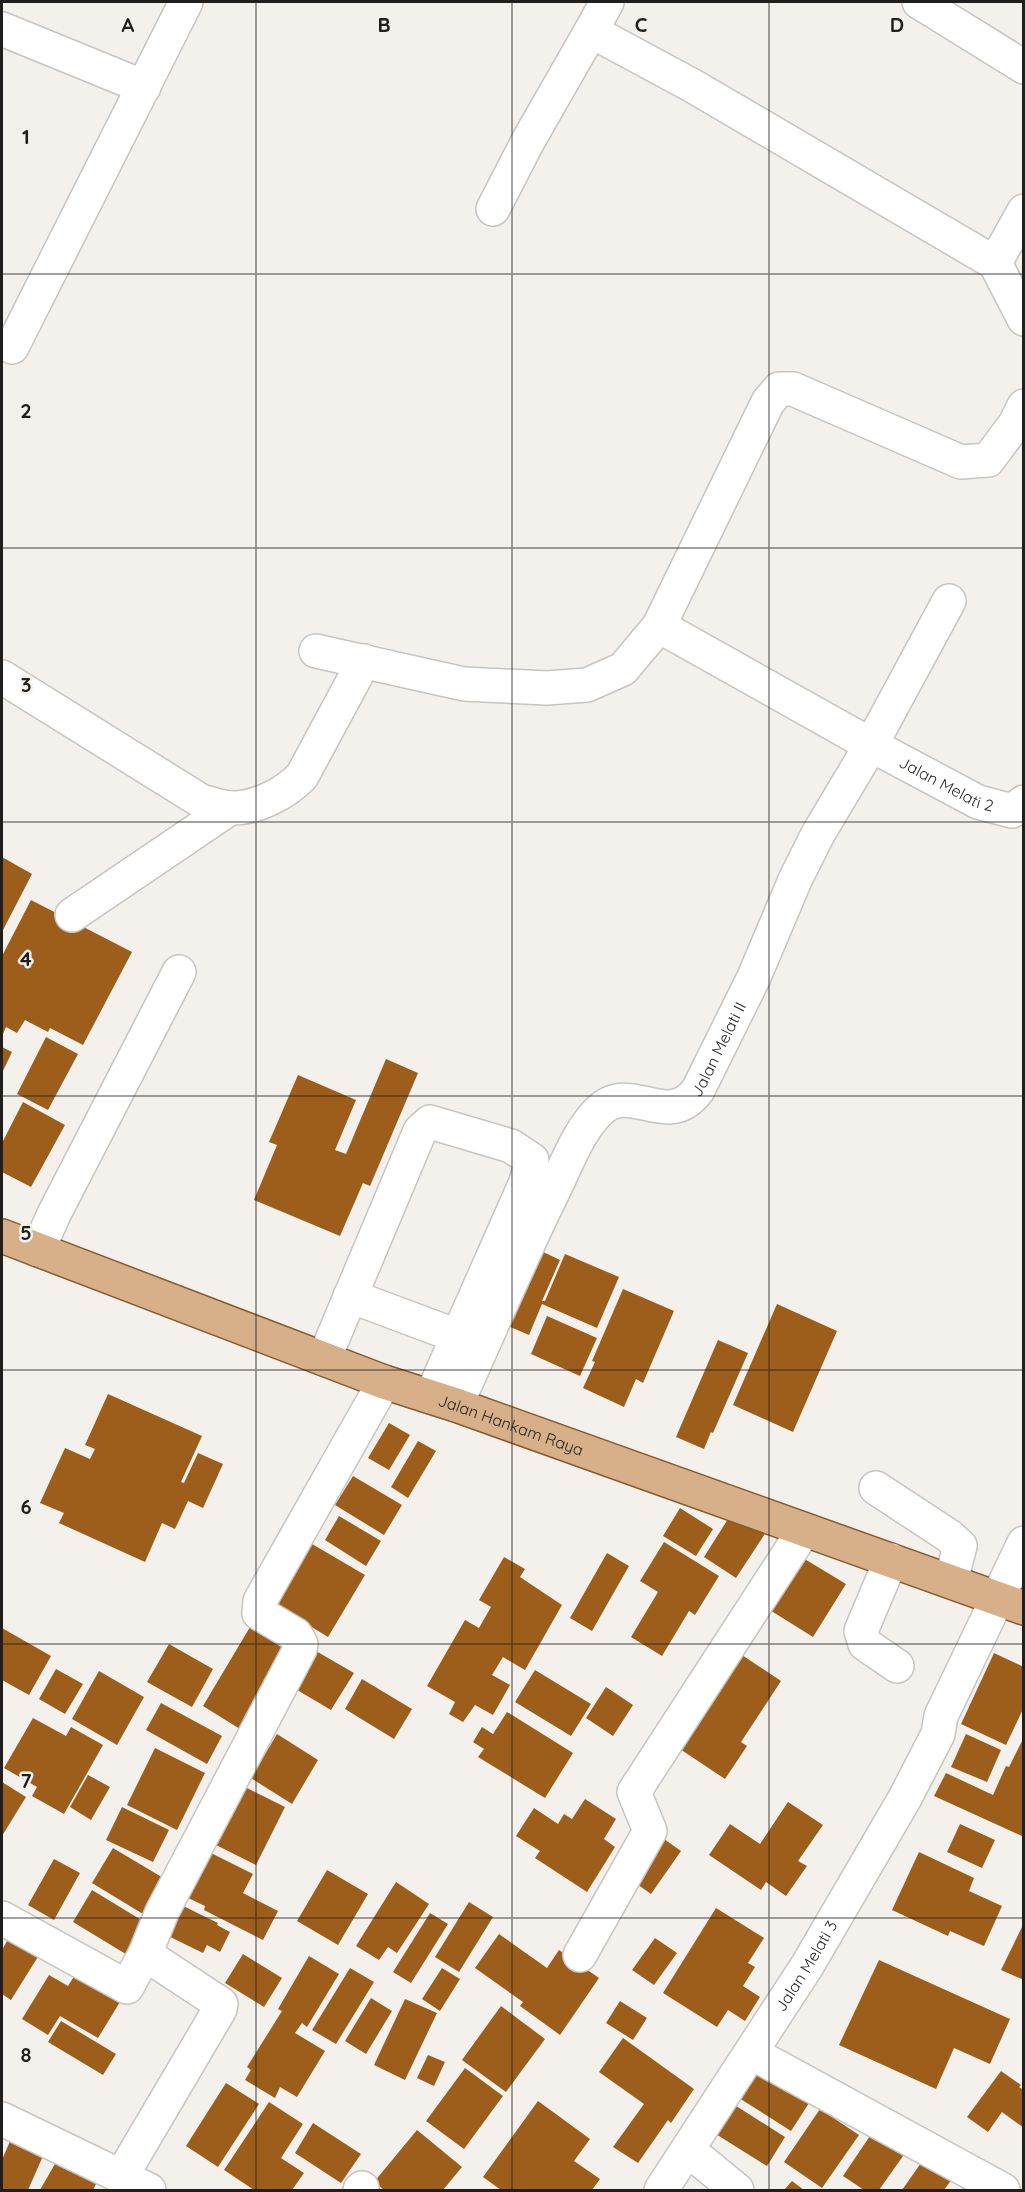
<svg xmlns="http://www.w3.org/2000/svg" width="1025" height="2192" viewBox="0 0 1025 2192" font-family="Quicksand,sans-serif">
	<style>
		.building { fill: #9c5e1a }
		.lines { fill: none; stroke-linecap: round; stroke-linejoin: round }
		.minor-casing { stroke: #c7c4c1; stroke-width: 36 }
		.major-casing { stroke: #855b30; stroke-width: 36 }
		.minor { stroke: #fff; stroke-width: 33 }
		.major { stroke: #d7b089; stroke-width: 33 }
		.grid { fill: none; stroke: #201f1d; stroke-width: 1.5; stroke-opacity: 0.55 }
		.labels { text-anchor: middle; dominant-baseline: central; stroke-width: 5; stroke-linejoin: round; paint-order: stroke }
		.street-label { font-size: 16px; fill: #201f1d; stroke: #f4f1ed }
		.grid-label { font-size: 20px; text-anchor: middle; font-weight: bold; fill: #201f1d; stroke: #f4f1ed; stroke-width: 5; stroke-linejoin: round; paint-order: stroke }
	</style>
	<rect width="100%" height="100%" fill="#f4f1ed"/>
	<path class="building" d="M2,857L32,874L2,932Z
		M31,900L132,952L83,1045L50,1028L48,1032L25,1020L17,1033L6,1027L2,1036V956Z
		M46,1037L78,1054L48,1110L17,1094Z
		M2,1047L12,1052L2,1073Z
		M386,1059L418,1073L370,1186L363,1183L340,1236L254,1200L277,1145L269,1142L298,1075L356,1100L335,1150L346,1154Z
		M23,1102L65,1125L31,1187L2,1172V1143Z
		M537,1249L560,1260L542,1301H545L565,1254L619,1277L597,1328L542,1304L529,1335L503,1324Z
		M623,1289L674,1311L643,1383L636,1379L624,1407L583,1388L595,1362L592,1361Z
		M777,1304L837,1331L793,1432L733,1405Z
		M547,1316L597,1338L580,1376L531,1354Z
		M718,1340L748,1353L713,1433L711,1432L704,1449L676,1437Z
		M108,1394L202,1436L181,1482L184,1483L198,1453L223,1464L203,1508L188,1501L175,1529L162,1523L145,1562L59,1523L64,1513L40,1503L65,1448L90,1459L95,1449L85,1445Z
		M389,1423L410,1435L389,1470L368,1458Z
		M418,1441L436,1451L408,1498L391,1487Z
		M353,1476L402,1505L384,1535L335,1505Z
		M680,1508L713,1529L696,1556L663,1536Z
		M735,1508L768,1529L736,1578L704,1557Z
		M339,1516L381,1541L366,1566L325,1540Z
		M307,1541L365,1575L328,1637L271,1602Z
		M664,1542L719,1576L695,1615L689,1611L662,1656L631,1637L658,1592L640,1581Z
		M607,1553L629,1566L592,1631L570,1618Z
		M798,1555L846,1584L813,1637L765,1607Z
		M504,1557L525,1569L520,1577L562,1605L525,1670L503,1657L492,1675L510,1685L493,1715L475,1705L463,1722L449,1714L455,1702L427,1686L465,1620L479,1628L491,1607L479,1600Z
		M256,1617L300,1644L248,1734L203,1706Z
		M2,1628L51,1656L29,1695L2,1680Z
		M169,1644L213,1669L192,1707L147,1682Z
		M309,1647L354,1673L331,1710L287,1684Z
		M730,1647L781,1681L741,1742L747,1746L725,1779L671,1743Z
		M994,1653L1024,1667V1707L1006,1745L961,1724Z
		M56,1669L83,1684L65,1714L39,1699Z
		M535,1670L591,1704L571,1736L515,1702Z
		M99,1671L144,1697L117,1745L72,1719Z
		M362,1679L412,1709L394,1739L345,1709Z
		M606,1687L633,1705L613,1736L586,1718Z
		M161,1703L222,1736L207,1764L146,1730Z
		M507,1712L573,1753L545,1798L478,1757L484,1749L473,1742L482,1727L493,1734Z
		M33,1718L66,1736L71,1727L103,1745L64,1814L32,1796L37,1787L4,1768Z
		M277,1734L318,1760L292,1804L251,1778Z
		M966,1734L1001,1750L987,1782L951,1767Z
		M1024,1737V1837L934,1796L946,1773L993,1795L1006,1766L1009,1767Z
		M155,1748L205,1773L177,1830L127,1805Z
		M88,1775L110,1787L91,1820L70,1807Z
		M2,1782L26,1797L2,1836Z
		M235,1782L285,1807L256,1865L206,1840Z
		M585,1799L616,1819L604,1839L615,1847L587,1892L535,1858L540,1851L516,1836L534,1808L558,1824L564,1814L572,1819Z
		M788,1802L823,1825L798,1861L807,1866L786,1896L766,1882L761,1890L709,1855L730,1824L760,1844Z
		M122,1807L169,1830L153,1862L106,1840Z
		M960,1824L995,1840L982,1868L947,1852Z
		M657,1834L681,1851L651,1894L627,1877Z
		M113,1848L165,1879L143,1914L92,1883Z
		M209,1852L253,1874L243,1893L278,1911L263,1940L204,1910L205,1906L186,1897Z
		M919,1852L974,1878L969,1891L1002,1906L984,1946L950,1931L948,1936L892,1910Z
		M54,1859L80,1873L54,1920L28,1905Z
		M327,1870L368,1894L338,1945L297,1921Z
		M396,1882L429,1904L397,1953L388,1947L379,1960L356,1946Z
		M92,1890L148,1924L129,1956L73,1922Z
		M175,1902L218,1923L217,1925L230,1932L220,1952L207,1945L203,1953L160,1932Z
		M469,1902L493,1917L459,1972L435,1957Z
		M716,1908L764,1938L748,1963L755,1967L743,1986L760,1997L745,2021L728,2010L717,2027L663,1993Z
		M430,1913L448,1924L411,1983L393,1972Z
		M1024,1923V1980L1001,1970Z
		M11,1934L41,1952L11,2000L2,1994V1950Z
		M499,1934L547,1968L559,1950L599,1978L560,2035L520,2006L523,2002L475,1968Z
		M655,1938L677,1953L654,1985L632,1970Z
		M243,1954L282,1978L264,2007L225,1983Z
		M309,1956L339,1974L307,2027L302,2023L295,2033L325,2051L297,2097L280,2087L275,2098L245,2080L251,2070L247,2067L282,2011L278,2009Z
		M879,1960L1010,2019L990,2064L954,2048L936,2089L839,2045Z
		M350,1968L374,1982L336,2044L312,2030Z
		M442,1968L460,1979L440,2011L422,1999Z
		M78,1970L123,1997L98,2038L60,2016L48,2035L22,2019L49,1975L68,1986Z
		M371,1998L392,2011L366,2054L345,2041Z
		M405,1999L437,2013L405,2080L374,2065Z
		M620,2001L647,2018L633,2040L606,2023Z
		M501,2006L545,2039L506,2092L462,2060Z
		M61,2021L116,2054L103,2075L48,2042Z
		M623,2038L694,2089L671,2123L668,2120L638,2163L613,2147L644,2104L599,2072Z
		M428,2055L445,2062L434,2086L417,2078Z
		M760,2067L811,2100L791,2131L739,2098Z
		M465,2068L503,2096L464,2149L426,2121Z
		M1001,2071L1021,2085L1019,2087L1024,2090V2128L1002,2112L988,2132L967,2117Z
		M226,2083L259,2104L218,2167L186,2146Z
		M538,2101L590,2139L574,2161L600,2179L592,2190H501L483,2177Z
		M269,2102L303,2124L281,2158L304,2173L292,2190H254L224,2170Z
		M730,2102L785,2137L767,2166L711,2131Z
		M820,2109L859,2135L822,2188L784,2162Z
		M313,2123L361,2154L341,2183L295,2153Z
		M876,2127L908,2149L879,2190H864L843,2176Z
		M417,2130L462,2167L443,2190H384L374,2182Z
		M10,2141L43,2156L28,2190H2V2160Z
		M926,2156L955,2175L944,2190H902Z
		M56,2162L96,2184L93,2190H40Z
		M792,2181L804,2190H784Z"/>
	<g class="lines">
		<g class="minor-casing">
			<g id="minor">
				<path d="M607,2L591,31L693,86L995,263L1024,319"/>
				<path d="M919,2L1024,67"/>
				<path d="M2,29L144,87"/>
				<path d="M493,209L528,141L591,31"/>
				<path d="M995,263L1024,211"/>
				<path d="M12,347L186,2"/>
				<path d="M659,626L871,745L949,601"/>
				<path d="M316,651L464,684L547,688L587,685L623,669L659,626L768,402L779,389H793L961,462L988,460L1015,424L1024,406"/>
				<path d="M2,677L201,801C210,803 220,807 230,808C255,809 285,794 302,776L364,661"/>
				<path d="M72,915L230,808"/>
				<path d="M38,1250L54,1214L179,972"/>
				<path d="M350,1296L457,1336"/>
				<path d="M324,1359L420,1131L430,1122L511,1146L532,1160L526,1182L431,1397"/>
				<path id="s1" d="M456,1405C488,1335 518,1263 552,1194C566,1166 577,1133 599,1111C631,1079 667,1132 698,1090L754,977L795,880L818,834L871,745L978,802L1012,811L1024,802"/>
				<path d="M876,1488L949,1536L960,1546L951,1581"/>
				<path d="M891,1560L861,1631L865,1644L897,1666"/>
				<path d="M2,1918L127,1987L145,1954L162,1912L300,1649L301,1644L296,1635L259,1613L260,1601L384,1382"/>
				<path d="M580,1955L650,1831L634,1792L804,1530"/>
				<path d="M752,2053L1003,2190"/>
				<path d="M2,2119L149,2190"/>
				<path d="M688,2150L737,2190"/>
				<path d="M121,2177L220,2009L221,2004L145,1954"/>
				<path d="M360,2190L362,2188"/>
				<path id="s2" d="M661,2190L807,1966L905,1798L938,1734L941,1716L1024,1543"/>
			</g>
		</g>
		<g class="major-casing">
			<g id="major">
				<path id="s3" d="M2,1236L384,1382L456,1405L1024,1608"/>
			</g>
		</g>
		<use href="#minor" class="minor"/>
		<use href="#major" class="major"/>
	</g>
	<path class="grid" d="M256,2V2190M512,2V2190M769,2V2190M2,274H1024M2,548H1024M2,822H1024M2,1096H1024M2,1370H1024M2,1644H1024M2,1918H1024"/>
	<g class="labels">
		<g class="street-label">
			<text stroke="none"><textPath href="#s1" startOffset="908">Jalan Melati 2</textPath></text>
			<text stroke="none"><textPath href="#s1" startOffset="482">Jalan Melati II</textPath></text>
			<text stroke="none"><textPath href="#s3" startOffset="543">Jalan Hankam Raya</textPath></text>
			<text stroke="none"><textPath href="#s2" startOffset="267">Jalan Melati 3</textPath></text>
		</g>
	</g>
	<g class="grid-label">
		<text x="128" y="32">A</text>
		<text x="384" y="32">B</text>
		<text x="641" y="32">C</text>
		<text x="897" y="32">D</text>
		<text x="26" y="144">1</text>
		<text x="26" y="418">2</text>
		<text x="26" y="692">3</text>
		<text x="26" y="966">4</text>
		<text x="26" y="1240">5</text>
		<text x="26" y="1514">6</text>
		<text x="26" y="1788">7</text>
		<text x="26" y="2062">8</text>
	</g>
	<rect width="1025" height="2192" fill="none" stroke="#201f1d" stroke-width="6"/>
</svg>
